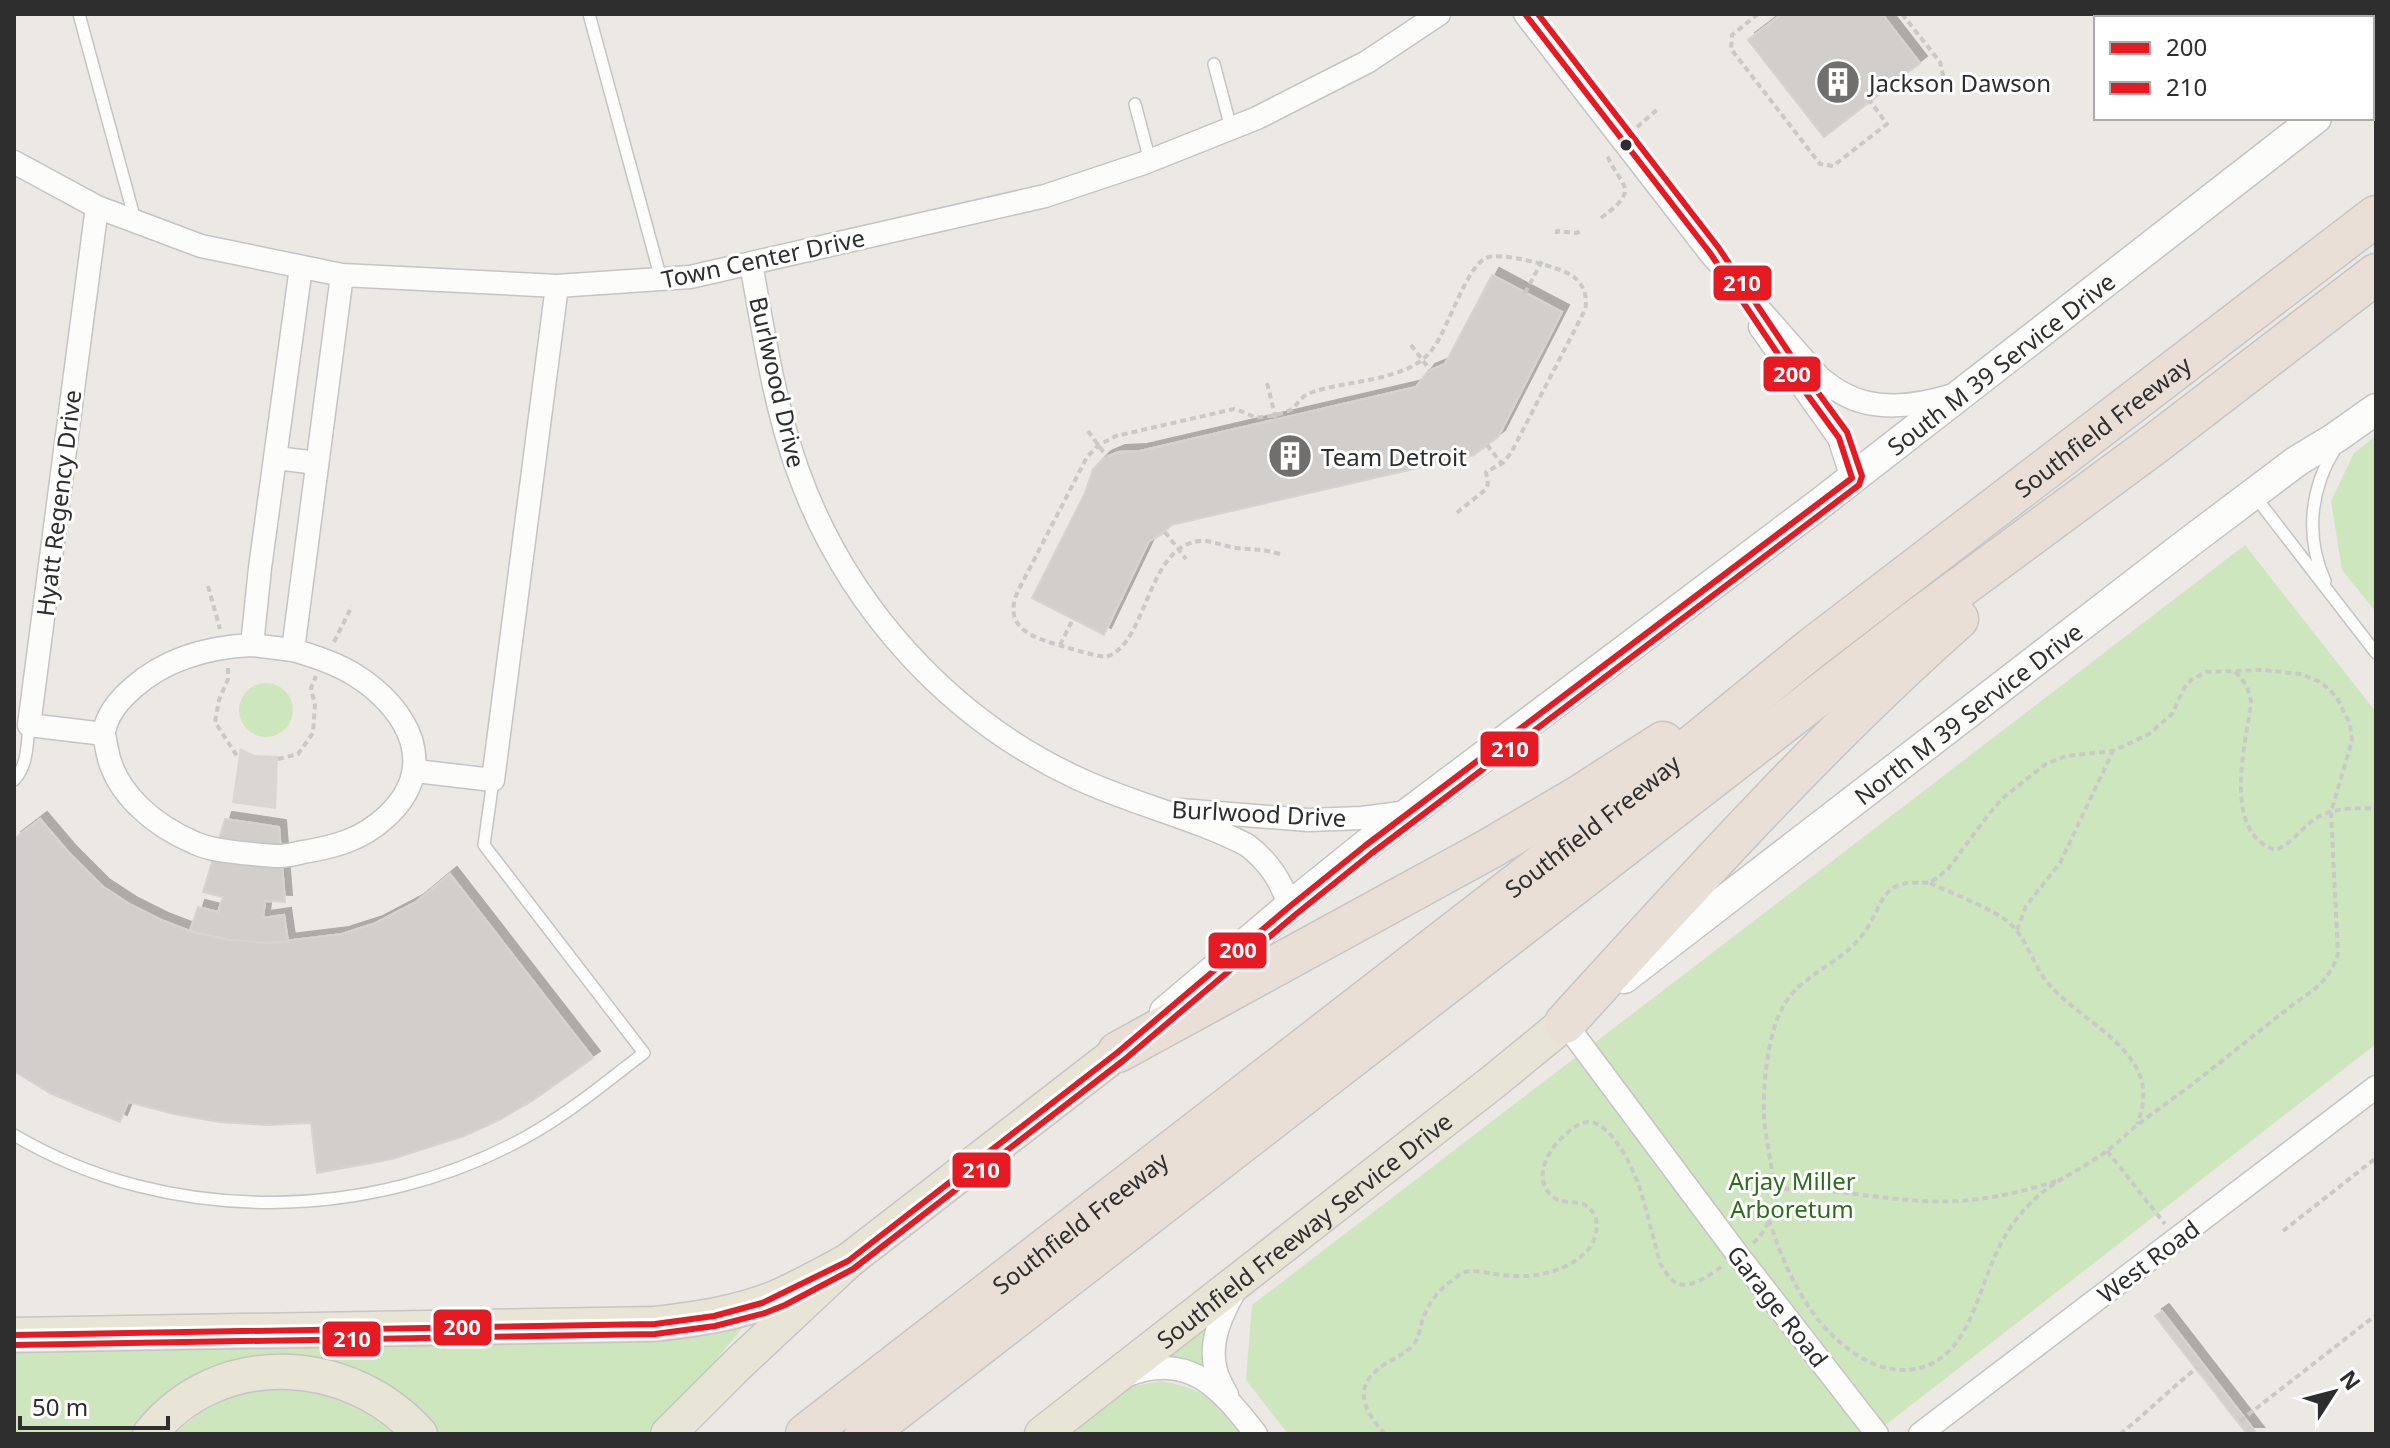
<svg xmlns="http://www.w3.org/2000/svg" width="2390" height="1448" viewBox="0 0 2390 1448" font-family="'Noto Sans',sans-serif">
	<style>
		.green { fill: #cee6be }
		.plaza { fill: #dad6d2 }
		.building { fill: #d1cecb; stroke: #d7d4d0; stroke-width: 2; filter: url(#shadow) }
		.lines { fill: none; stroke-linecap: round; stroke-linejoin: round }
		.lane-casing { stroke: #c5c4c5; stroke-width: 14 }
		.street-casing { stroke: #c5c4c5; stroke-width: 25 }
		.secondary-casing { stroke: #c5c4c5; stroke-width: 33 }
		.primary-casing { stroke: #c6c5c4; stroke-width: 37 }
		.highway-casing { stroke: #c6c5c4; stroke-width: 43 }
		.path { stroke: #c9c9c8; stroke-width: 4; stroke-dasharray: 6 4; stroke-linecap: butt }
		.lane { stroke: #fcfcfb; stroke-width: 11 }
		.street { stroke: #fcfcfb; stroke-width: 22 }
		.secondary { stroke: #fcfcfb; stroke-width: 30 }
		.primary { stroke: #e8e4d6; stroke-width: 34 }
		.highway { stroke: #eadfd6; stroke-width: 40 }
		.bus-1-casing { stroke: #fff; stroke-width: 12 }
		.bus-2-casing { stroke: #fff; stroke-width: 12 }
		.bus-1 { stroke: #e51a23; stroke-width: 6 }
		.bus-2 { stroke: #e51a23; stroke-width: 6 }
		.bus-dot { fill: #2e2e2e; stroke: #fff; stroke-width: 3 }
		.labels { text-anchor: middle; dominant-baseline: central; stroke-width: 6; stroke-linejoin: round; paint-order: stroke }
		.poi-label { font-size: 24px; fill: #2e2e2e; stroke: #fff; text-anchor: start }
		.street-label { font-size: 24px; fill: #2e2e2e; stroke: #fff }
		.park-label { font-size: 24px; fill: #2c6e1b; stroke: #fff }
		.line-badge { stroke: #fff; stroke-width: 3 }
		.badge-label { font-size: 22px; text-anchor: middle; font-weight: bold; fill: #fff }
	</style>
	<defs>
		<filter id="shadow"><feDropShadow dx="7" dy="-7" stdDeviation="0" flood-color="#0004"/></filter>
	</defs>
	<rect width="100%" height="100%" fill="#ece8e4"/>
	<path class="green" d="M2376,436V612L2342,570L2331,501L2354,453Z
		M2245,545L2376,712V1044L1874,1434H1288L1246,1380L1252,1305Z
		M239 710a27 27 0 1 1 54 0a27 27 0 1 1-54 0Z
		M744,1326L654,1434H436L305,1363L137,1434H14V1342Z
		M1203,1329H1207L1206,1368L1174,1359L1171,1355Z
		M1162,1381C1209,1391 1214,1399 1246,1434H1064L1115,1395L1134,1386Z
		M277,1386L355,1398L401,1434H174L201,1412L240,1391Z"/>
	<path class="plaza" d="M240,748L254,755L278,756L276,809L232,803Z"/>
	<path class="building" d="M1782,14H1882L1920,63L1824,137L1748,40Z
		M1492,275L1562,312L1498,437L1474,455L1171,525L1161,535L1149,541L1104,635L1032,598L1085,493L1093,469L1104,458L1118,452L1140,451L1416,387L1428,371L1445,364Z
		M40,819L69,853L102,886L131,905L161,920L195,933L230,940L269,943L342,934L376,923L416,902L450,874L593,1058L532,1101L499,1120L464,1136L392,1159L317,1173L311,1123L267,1125L219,1122L174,1114L128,1102L120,1122L85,1108L50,1093L14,1071V839Z
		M225,819L279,827L285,902L265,901L263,918L284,915L288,942L269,943L230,940L190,931L198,907L218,912L223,897L203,892Z
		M2162,1311L2257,1434H2247L2155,1316Z"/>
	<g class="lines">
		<g class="lane-casing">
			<path id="lane" d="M79,14L135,220
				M589,14L661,279
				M1214,64L1231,128
				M1135,104L1150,161
				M2254,495L2376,653
				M2325,581C2305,537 2310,489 2335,449
				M14,780C28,766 27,743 29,725
				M14,1135C168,1226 371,1223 526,1137C568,1114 606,1082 644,1053L484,845L493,780"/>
		</g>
		<g class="street-casing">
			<path id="street" d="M1525,14L1710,253L1820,378C1827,383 1834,389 1842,393C1874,412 1917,406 1950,396
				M14,162L97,207L201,246L342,275L557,286L690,277L1045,196L1144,163L1257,118L1367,62L1439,14
				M97,207L29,725L104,734
				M751,264C764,333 774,405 798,471C846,605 948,718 1077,778C1132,804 1193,817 1247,845C1267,860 1283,882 1289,907
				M301,267L260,568L252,645C209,647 167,658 134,687C121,698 107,714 104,732C104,737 106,744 107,750C115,794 155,826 195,843C210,850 226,851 242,853C254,854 267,856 279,856C287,856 295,854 303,852C334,847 361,840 385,818C441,768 409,709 355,675C336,663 314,656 293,650L342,275
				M1760,327L1839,438L1852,478
				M276,458L317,463
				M252,645L293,650
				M416,771L493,780L557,286
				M1180,810L1308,820L1362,818L1409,812
				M1565,1023L1738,1255L1877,1434
				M1125,1376C1190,1351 1219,1387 1256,1434
				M1227,1395C1223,1387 1218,1379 1216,1371C1208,1342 1222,1313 1236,1289
				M1920,1434L2376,1087"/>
		</g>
		<g class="secondary-casing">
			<g id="secondary">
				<path d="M2372,75L2376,72"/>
				<path id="s1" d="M1624,978L2192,540L2297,461L2335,438L2376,409"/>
				<path id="s2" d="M1165,1012L1289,907L1366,845L1822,502L2316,118"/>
			</g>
		</g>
		<g class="primary-casing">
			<g id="primary">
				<path d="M14,1335L655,1324C697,1319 742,1313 782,1295C804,1285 826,1273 848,1261"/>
				<path d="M150,1434C219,1347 350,1355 420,1434"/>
				<path d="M668,1434L736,1366L848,1261L1118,1052"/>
				<path id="s3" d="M1042,1434L1493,1082L1565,1023"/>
			</g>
		</g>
		<g class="highway-casing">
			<g id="highway">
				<path d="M1565,1023C1692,884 1817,744 1958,619"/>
				<path d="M1118,1052L1489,849L1579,796L1663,742"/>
				<path id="s4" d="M806,1434L1633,794L1812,648L2376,216"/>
				<path d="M865,1434L1915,621L2156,443L2376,274"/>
			</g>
		</g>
		<path class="path" d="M1758,14L1732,35L1731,49L1820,164L1833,166L1887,124L1870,101
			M1902,14L1940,62L1943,75L1937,87L1943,94
			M1637,127L1658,109
			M1601,218C1643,187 1620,188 1606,153
			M1557,234V231L1576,233L1582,231
			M1525,293L1542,261
			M1411,345L1430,370
			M1267,383L1276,419
			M1088,431L1107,457
			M1487,445L1502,464
			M1165,532L1186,559
			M1280,554C1263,549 1253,550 1237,548C1225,547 1212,540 1200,541C1146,546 1148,644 1106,657C1091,655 1076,650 1062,646C1034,638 1001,628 1018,591L1087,457L1099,445L1116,436L1234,409C1245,411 1252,419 1263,417C1271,416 1285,414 1292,409C1298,404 1301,396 1310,393C1347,379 1410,383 1434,347C1448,328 1467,266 1486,258C1499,251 1562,267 1574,277C1584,285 1588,298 1585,310L1511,453L1503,463L1486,472L1488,484L1485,490L1454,515
			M208,586L220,629
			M334,642L352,606
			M1060,645L1073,619
			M228,668V679L219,700L215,722L237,756
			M2235,672C2245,681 2249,689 2251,702C2246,744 2221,834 2276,850C2291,843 2299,832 2312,821C2328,808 2356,807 2376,809
			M278,759L298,754L313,733L315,705L311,688L316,676
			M1930,883C1955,895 1985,905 2007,921C2026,936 2032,963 2047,982C2084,1027 2167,1053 2137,1124
			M2017,930L2026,906L2060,863L2113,751
			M2107,1151L2165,1224
			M1773,1189C1824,1187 1872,1198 1922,1201C1966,1204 2014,1195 2056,1181
			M2283,1231L2376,1158
			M1753,1243C1791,1210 1765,1156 1764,1115C1763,1084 1767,1046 1778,1017C1794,976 1834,969 1860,938C1886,907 1875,878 1930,883L1948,869L1988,815L2003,798L2024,781L2046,764L2066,756L2113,751L2149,734L2172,714L2184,688L2191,680L2206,672L2263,670L2300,674L2318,681L2329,689L2337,698L2350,724L2352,741L2331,812L2338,954C2330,979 2316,989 2295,1003C2263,1028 2231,1054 2199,1079C2179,1095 2156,1110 2136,1126C2126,1134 2118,1143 2108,1150C2085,1168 2058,1178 2037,1197C2024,1209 2011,1224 2003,1240C1987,1268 1980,1301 1965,1329C1943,1371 1902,1381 1862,1358C1812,1329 1786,1273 1769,1220
			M2240,1421L2376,1315
			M1385,1434C1363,1410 1351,1386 1385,1364C1396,1357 1406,1354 1414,1344C1419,1337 1420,1329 1422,1321C1428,1304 1436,1293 1450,1282C1454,1279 1460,1273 1465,1272C1474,1269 1486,1273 1495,1274C1520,1278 1543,1277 1566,1266C1585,1257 1600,1241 1596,1219C1594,1213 1591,1209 1585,1205C1574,1200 1560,1205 1551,1195C1531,1176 1551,1146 1567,1133C1574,1127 1580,1122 1589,1122C1611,1122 1633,1168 1639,1186C1647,1211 1653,1237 1660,1263C1664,1269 1669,1279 1676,1283C1692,1290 1712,1273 1724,1265
			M2120,1434C2147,1413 2171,1388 2198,1367"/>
		<use href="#lane" class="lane"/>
		<use href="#street" class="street"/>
		<use href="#secondary" class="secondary"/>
		<use href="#primary" class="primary"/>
		<use href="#highway" class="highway"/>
		<g class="bus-1-casing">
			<path id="bus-1" d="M14,1335L655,1324L714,1316L762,1303L848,1261L1118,1052L1289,907L1366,845L1852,478L1839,438L1784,363L1710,253L1525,14"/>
		</g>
		<g class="bus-2-casing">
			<path id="bus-2" d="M14,1345L655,1334L715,1326L765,1313L785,1305L853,1269L1124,1060L1295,915L1372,853L1859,485L1862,476L1847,432L1792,357L1718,247L1538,14"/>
		</g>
		<use href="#bus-1" class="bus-1"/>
		<use href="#bus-2" class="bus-2"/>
	</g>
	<defs>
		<g id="building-disc" transform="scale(2.3)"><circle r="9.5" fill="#706f6e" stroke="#fff"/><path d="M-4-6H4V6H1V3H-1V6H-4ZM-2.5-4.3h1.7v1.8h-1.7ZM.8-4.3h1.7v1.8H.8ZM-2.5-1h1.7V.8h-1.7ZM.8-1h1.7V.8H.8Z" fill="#fff"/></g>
	</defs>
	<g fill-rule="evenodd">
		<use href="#building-disc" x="1838" y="82"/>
		<use href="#building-disc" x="1290" y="456"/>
	</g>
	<circle class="bus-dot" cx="1626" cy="145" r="7"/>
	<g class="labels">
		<g class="poi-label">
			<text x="1869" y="82">Jackson Dawson</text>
			<text x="1321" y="456">Team Detroit</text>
		</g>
		<g class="street-label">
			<text transform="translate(763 258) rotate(-12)">Town Center Drive</text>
			<text stroke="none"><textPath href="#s2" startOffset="1058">South M 39 Service Drive</textPath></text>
			<text transform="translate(778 382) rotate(77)">Burlwood Drive</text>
			<text stroke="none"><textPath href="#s4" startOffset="1642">Southfield Freeway</textPath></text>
			<text transform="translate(58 503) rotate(-83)">Hyatt Regency Drive</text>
			<text stroke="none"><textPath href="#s1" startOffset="434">North M 39 Service Drive</textPath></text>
			<text transform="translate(1259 813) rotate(3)">Burlwood Drive</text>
			<text stroke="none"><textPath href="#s4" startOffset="994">Southfield Freeway</textPath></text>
			<text stroke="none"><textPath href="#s4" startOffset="346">Southfield Freeway</textPath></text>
			<text stroke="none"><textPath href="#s3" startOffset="332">Southfield Freeway Service Drive</textPath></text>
			<text transform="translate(2148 1261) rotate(-37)">West Road</text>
			<text transform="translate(1778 1306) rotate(52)">Garage Road</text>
		</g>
		<g class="park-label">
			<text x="1792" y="1180">Arjay Miller<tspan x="1792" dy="28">Arboretum</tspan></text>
		</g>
	</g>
	<g class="line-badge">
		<rect x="1712" y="264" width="61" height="38" rx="8" fill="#e51a23"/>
		<rect x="1762" y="355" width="60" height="38" rx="8" fill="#e51a23"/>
		<rect x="1479" y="730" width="61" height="38" rx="8" fill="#e51a23"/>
		<rect x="1207" y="931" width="61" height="39" rx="8" fill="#e51a23"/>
		<rect x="951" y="1151" width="61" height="38" rx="8" fill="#e51a23"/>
		<rect x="432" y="1308" width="61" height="39" rx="8" fill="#e51a23"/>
		<rect x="321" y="1320" width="61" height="38" rx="8" fill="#e51a23"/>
	</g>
	<g class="badge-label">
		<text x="1742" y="291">210</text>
		<text x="1792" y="382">200</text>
		<text x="1510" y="757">210</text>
		<text x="1238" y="958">200</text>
		<text x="981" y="1178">210</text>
		<text x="462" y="1335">200</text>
		<text x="352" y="1347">210</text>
	</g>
	<rect width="2390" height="1448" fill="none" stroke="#2e2e2e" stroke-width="32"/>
	<rect x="2094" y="16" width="280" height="104" fill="#ffffff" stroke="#ababab" stroke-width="2"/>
	<rect x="2110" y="42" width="40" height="12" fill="#e51a23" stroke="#ababab" stroke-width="2"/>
	<text x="2166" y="56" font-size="24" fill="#2e2e2e">200</text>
	<rect x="2110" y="82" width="40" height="12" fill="#e51a23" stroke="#ababab" stroke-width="2"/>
	<text x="2166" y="96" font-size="24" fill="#2e2e2e">210</text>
	<g transform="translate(2334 1392) rotate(54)" stroke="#ffffff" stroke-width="6" paint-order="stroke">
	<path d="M0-6L14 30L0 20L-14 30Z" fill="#2e2e2e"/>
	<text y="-12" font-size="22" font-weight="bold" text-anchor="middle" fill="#2e2e2e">N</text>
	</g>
	<path d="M20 1416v12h148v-12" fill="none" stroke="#2e2e2e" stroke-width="4"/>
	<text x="32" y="1416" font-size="24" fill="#2e2e2e" stroke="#ffffff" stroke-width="6" paint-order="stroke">50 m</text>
</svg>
